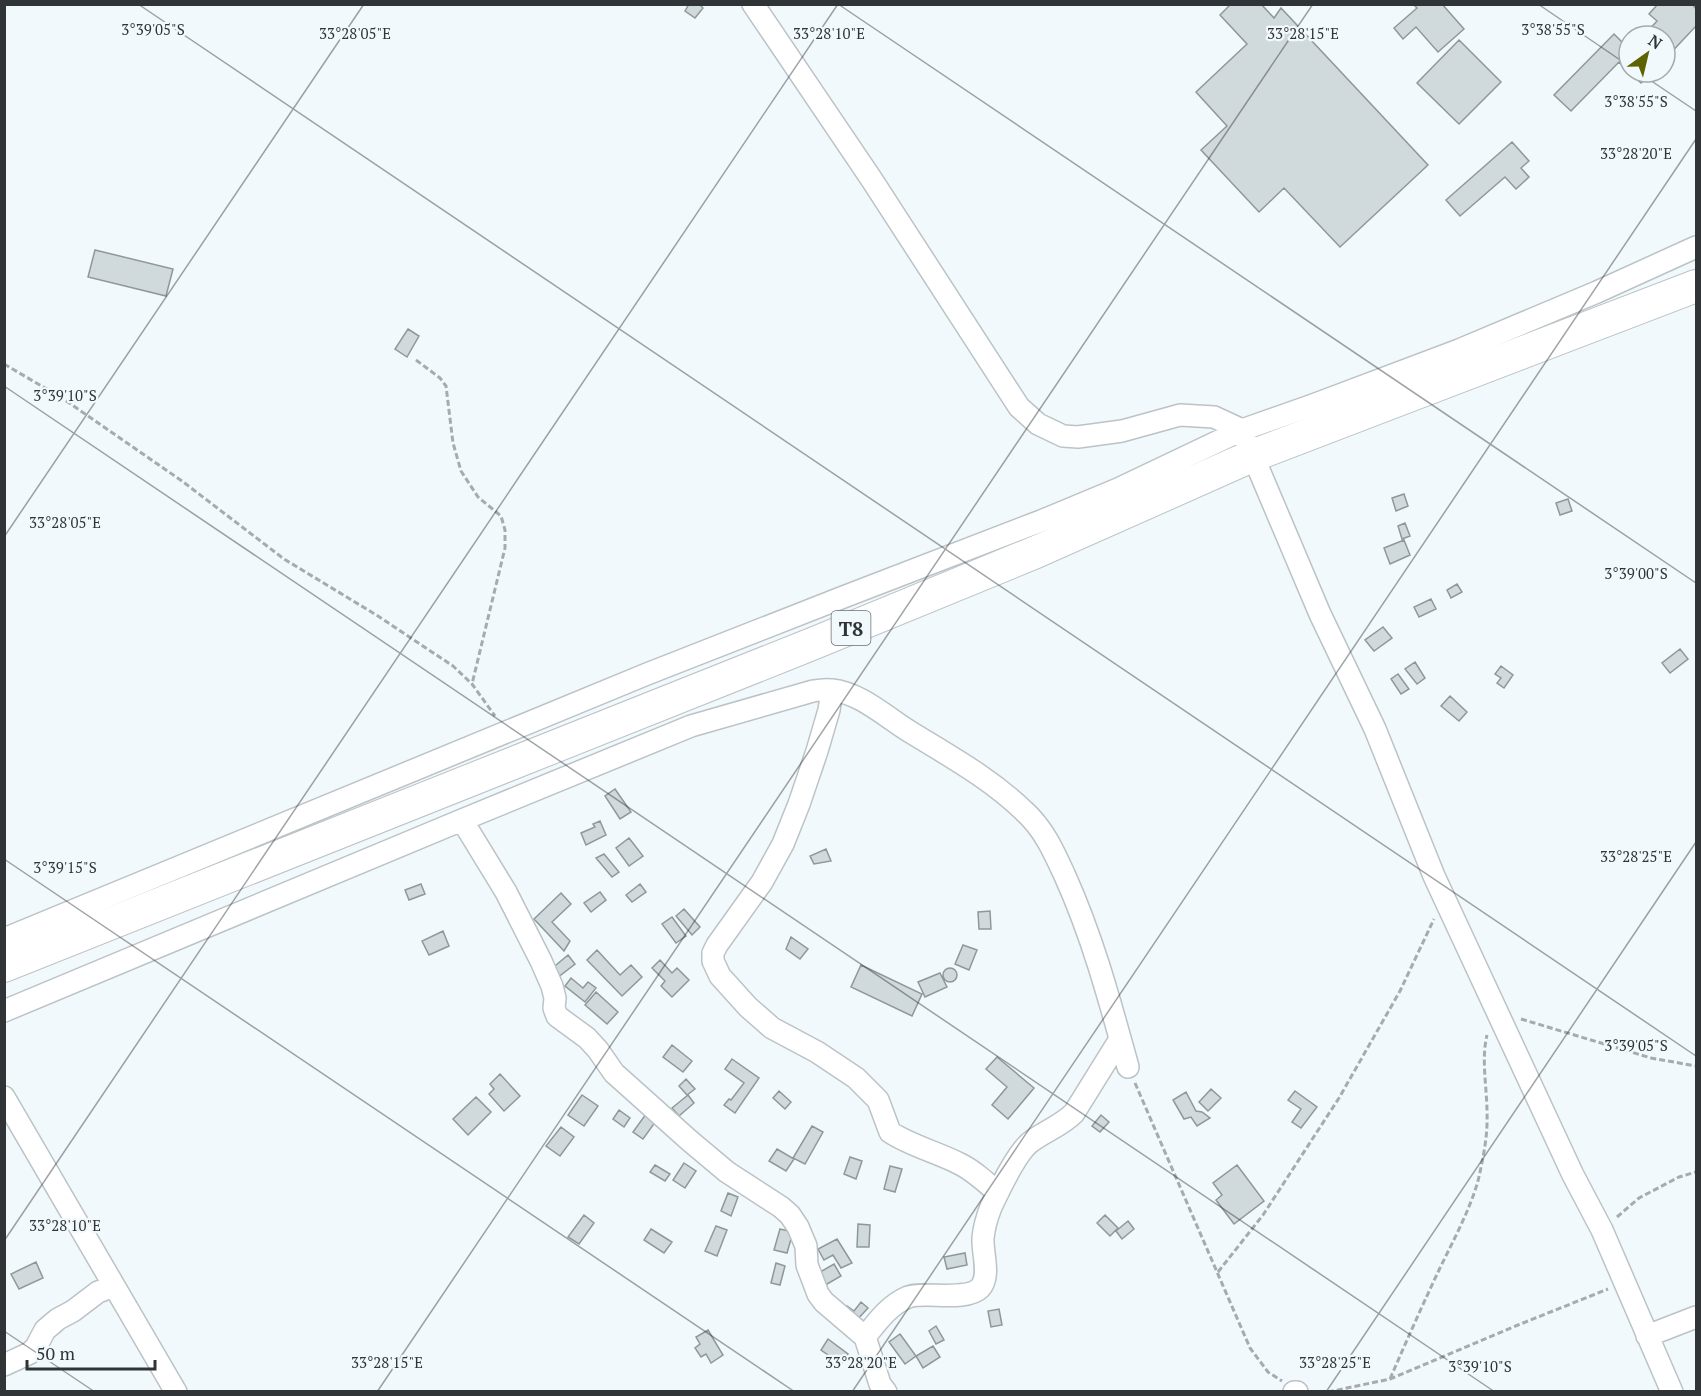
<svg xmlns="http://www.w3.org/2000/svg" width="1701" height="1396" viewBox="0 0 1701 1396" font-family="'PT Serif',serif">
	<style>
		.building { fill: #d0d9db; stroke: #8f9899; stroke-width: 1.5 }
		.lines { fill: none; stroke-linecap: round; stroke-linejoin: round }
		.minor-casing { stroke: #bbc3c7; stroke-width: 24 }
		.highway-casing { stroke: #bbc3c7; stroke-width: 34 }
		.path { stroke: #a5abae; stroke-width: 3; stroke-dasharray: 6 3; stroke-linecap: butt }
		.minor { stroke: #fff; stroke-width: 21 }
		.highway { stroke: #fff; stroke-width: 32 }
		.ticks { fill: none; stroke: #313436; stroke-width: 1.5; stroke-opacity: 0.45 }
		.labels { text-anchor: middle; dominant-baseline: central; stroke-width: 4.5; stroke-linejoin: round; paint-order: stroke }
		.shield { fill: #f1f9fd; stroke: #6b6f72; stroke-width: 1.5 }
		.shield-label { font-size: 20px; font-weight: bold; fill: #313436 }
		.ticks-label { font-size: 15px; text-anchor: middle; fill: #313436; stroke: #f1f9fd; stroke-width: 4.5; stroke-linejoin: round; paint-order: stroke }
	</style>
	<rect width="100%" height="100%" fill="#f1f9fd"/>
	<path class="building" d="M689,4H699L703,8L695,18L685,11Z
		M1231,4H1261L1274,18L1281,8L1428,165L1340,247L1284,188L1259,212L1201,150L1227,126L1196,92L1247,44L1220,15Z
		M1413,4H1442L1464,29L1438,52L1416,27L1403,39L1394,28L1417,8Z
		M1658,4H1692L1696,9V26L1665,59V36H1643L1657,21L1649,14Z
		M1614,34L1629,49V72L1619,62L1571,111L1554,95Z
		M1459,40L1501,82L1459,124L1417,83Z
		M1629,72H1652L1641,83Z
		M1512,142L1529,161L1521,168L1529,177L1516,189L1505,177L1460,216L1446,200Z
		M95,250L173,269L166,296L88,277Z
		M408,329L419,336L407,357L395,349Z
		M1404,494L1408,506L1396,511L1392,498Z
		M1568,499L1572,511L1560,515L1556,503Z
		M1405,523L1410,536L1402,539L1398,526Z
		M1404,540L1410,555L1390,564L1384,548Z
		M1457,584L1462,592L1451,598L1447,590Z
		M1431,599L1436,609L1419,617L1414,607Z
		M1383,627L1392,638L1374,651L1365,640Z
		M1680,649L1688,659L1670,673L1662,663Z
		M1415,662L1425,678L1417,684L1405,669Z
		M1501,666L1513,675L1504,688L1497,683L1501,678L1495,674Z
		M1398,674L1409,689L1401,694L1391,679Z
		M1450,696L1467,712L1459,721L1441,706Z
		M615,789L631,812L620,819L605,796Z
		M600,821L606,835L586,845L581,833L595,827L593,824Z
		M629,838L643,856L629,866L616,848Z
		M826,849L831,861L814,864L810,856Z
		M604,854L619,872L612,877L596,858Z
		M421,884L425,894L409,900L405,890Z
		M640,884L646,892L632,902L626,895Z
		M600,892L606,900L591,912L584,903Z
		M561,893L571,904L552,922L570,941L564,951L534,919Z
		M684,909L700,927L692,935L676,916Z
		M990,911L991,929H979L978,912Z
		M672,917L686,936L676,943L662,924Z
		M443,931L449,946L429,955L422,941Z
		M791,937L808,949L800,959L786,949Z
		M963,945L977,950L969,970L955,964Z
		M597,950L620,975L631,965L642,977L622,996L587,960Z
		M568,955L575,964L557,978L550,970Z
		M660,960L672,973L677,968L689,980L672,997L661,986L665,981L652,968Z
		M861,965L922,994L912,1016L851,987Z
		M943 975a7 7 0 1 1 14 0a7 7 0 1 1-14 0Z
		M940,973L947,987L925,997L918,982Z
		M571,978L583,988L588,982L596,988L585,1002L565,986Z
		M596,992L618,1012L607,1024L585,1005Z
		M672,1045L692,1061L683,1072L663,1057Z
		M997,1057L1034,1088L1008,1119L992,1105L1007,1087L986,1069Z
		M732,1059L759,1078L735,1113L724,1105L729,1099L731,1100L744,1083L725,1069Z
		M500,1074L520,1096L504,1111L489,1094L494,1089L490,1084Z
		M686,1079L695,1089L687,1095L679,1086Z
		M1211,1089L1221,1098L1208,1111L1199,1102Z
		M779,1091L791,1102L785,1109L773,1098Z
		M1295,1091L1317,1107L1301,1128L1292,1122L1301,1109L1288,1100Z
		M1186,1092L1196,1111L1202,1112L1210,1118L1197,1126L1191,1117L1184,1119L1173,1100Z
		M582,1095L598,1106L584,1126L568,1115Z
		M688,1095L694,1103L679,1116L672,1108Z
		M476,1097L491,1112L468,1135L453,1119Z
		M619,1110L630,1118L624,1127L613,1119Z
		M646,1114L656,1121L643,1139L633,1132Z
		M1101,1115L1109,1122L1100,1132L1092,1126Z
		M812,1126L823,1132L805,1164L793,1158Z
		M561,1127L574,1137L560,1156L546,1146Z
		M777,1149L794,1159L786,1171L769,1161Z
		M850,1157L862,1161L856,1179L844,1174Z
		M684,1163L696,1171L685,1188L673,1180Z
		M655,1165L670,1174L665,1181L650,1172Z
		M1237,1165L1264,1201L1234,1224L1216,1200L1222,1195L1213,1183Z
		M890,1166L902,1169L895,1192L884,1189Z
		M728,1193L738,1197L731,1216L721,1211Z
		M584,1215L594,1223L579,1244L568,1237Z
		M1105,1215L1118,1228L1110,1236L1097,1223Z
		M1128,1221L1134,1229L1122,1239L1116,1231Z
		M858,1224L870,1225L869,1247H857Z
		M716,1226L727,1230L717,1256L705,1251Z
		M651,1229L672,1242L664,1253L644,1240Z
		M780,1229L793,1232L787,1253L774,1250Z
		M837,1239L852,1263L841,1268L833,1255L824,1260L818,1249Z
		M965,1253L967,1265L947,1269L944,1257Z
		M36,1262L43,1278L19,1289L11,1274Z
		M776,1263L785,1266L780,1285L771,1283Z
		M834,1264L841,1276L822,1287L815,1275Z
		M861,1302L868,1308L855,1322L842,1311L847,1306L854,1311Z
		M999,1309L1002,1325L991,1327L988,1311Z
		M936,1326L944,1340L936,1344L929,1331Z
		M708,1330L723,1355L711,1363L706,1354L701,1357L695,1348L700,1344L696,1337Z
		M900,1334L916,1356L905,1364L889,1342Z
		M828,1339L848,1354L841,1364L821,1350Z
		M933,1346L940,1357L923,1368L916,1356Z"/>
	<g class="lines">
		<g class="minor-casing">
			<path id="minor" d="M753,4L872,180L1019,407L1038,424L1063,436L1078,437L1122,431L1180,415L1214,417L1242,430L1320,614L1375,729L1434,876L1573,1175L1602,1230L1672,1392
				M832,690L829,710L817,751L799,804L783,844L762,882L717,945L713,953V961L720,976L748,1007L772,1028L817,1052L856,1078L878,1100L890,1132C911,1146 937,1152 960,1164C974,1171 986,1182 998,1193
				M462,820L506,892L541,961L552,986L555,998L554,1008L557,1016L587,1038L598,1050L614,1073L690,1141L727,1172L781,1207L790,1215L798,1227L806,1246L807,1265L818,1294L824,1302L865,1337L880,1384L886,1392
				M4,939L647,674L846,596L1041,521L1118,489L1242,430L1313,405L1459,350L1597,292L1696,247
				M4,1011L462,820L691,726L813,691C819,690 826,689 832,690C861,693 887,718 912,733C951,757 991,779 1024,811C1044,829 1054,852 1065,876C1093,938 1110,1002 1128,1067
				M4,1097L176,1392
				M1647,1336L1696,1317
				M865,1337C877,1322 889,1305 908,1297C924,1291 966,1302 980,1288C991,1276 982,1253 983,1238C984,1228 987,1217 991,1207C998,1192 1018,1150 1032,1141C1046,1131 1062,1125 1074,1113L1120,1039
				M4,1365L30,1353L36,1347L45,1330L58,1319L73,1311L98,1292L114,1286
				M1294,1392H1297"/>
		</g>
		<g class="highway-casing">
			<path id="highway" d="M4,966L812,644L1036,552L1252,456L1696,286"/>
		</g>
		<path class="path" d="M416,360L440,378L446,386L453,443L461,471L478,497L501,516L505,530V548L472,684
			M4,364L62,398L182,481L284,559L378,616L453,666L472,684L495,716
			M1521,1019L1651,1058L1696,1066
			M1135,1083L1250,1348L1268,1372L1282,1381
			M1617,1217L1639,1198L1679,1177L1696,1172
			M1218,1272L1263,1215L1339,1098L1400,991L1434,919
			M1390,1379C1406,1342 1422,1306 1439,1270C1453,1241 1469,1212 1478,1181C1483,1159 1488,1135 1487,1113C1487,1087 1481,1060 1487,1035
			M1328,1392L1390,1379L1518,1325L1608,1289"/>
		<use href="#minor" class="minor"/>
		<use href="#highway" class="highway"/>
	</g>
	<path class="ticks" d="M138,4L1696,1056M838,4L1696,583M1538,4L1629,66M1638,72L1696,111M4,386L1495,1392M4,537L364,4M4,859L795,1392M4,1241L838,4M4,1331L95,1392M377,1392L1313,4M852,1392L1696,139M1326,1392L1696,842"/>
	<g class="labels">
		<rect class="shield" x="831.5" y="611" width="39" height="34" rx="4.5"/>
		<g class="shield-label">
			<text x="851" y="628">T8</text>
		</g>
	</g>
	<g class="ticks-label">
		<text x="153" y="35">3°39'05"S</text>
		<text x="1553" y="35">3°38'55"S</text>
		<text x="829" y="39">33°28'10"E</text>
		<text x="1303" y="39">33°28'15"E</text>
		<text x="355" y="39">33°28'05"E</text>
		<text x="1636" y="107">3°38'55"S</text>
		<text x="1636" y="159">33°28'20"E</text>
		<text x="65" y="401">3°39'10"S</text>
		<text x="65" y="528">33°28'05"E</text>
		<text x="1636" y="579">3°39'00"S</text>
		<text x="1636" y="862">33°28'25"E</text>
		<text x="65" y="873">3°39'15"S</text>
		<text x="1636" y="1051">3°39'05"S</text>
		<text x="65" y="1231">33°28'10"E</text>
		<text x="387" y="1368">33°28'15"E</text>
		<text x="861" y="1368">33°28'20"E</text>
		<text x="1335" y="1368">33°28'25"E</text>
		<text x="1480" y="1372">3°39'10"S</text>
	</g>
	<rect width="1701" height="1396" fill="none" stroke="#313436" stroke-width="12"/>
	<g transform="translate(1647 54) rotate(34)"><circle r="28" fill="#f1f9fd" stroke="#a4aaad" stroke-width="1.5"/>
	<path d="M0-4.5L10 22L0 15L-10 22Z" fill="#5d6300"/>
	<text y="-9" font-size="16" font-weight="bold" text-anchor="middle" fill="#313436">N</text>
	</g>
	<path d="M27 1360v9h128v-9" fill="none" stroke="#313436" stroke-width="3"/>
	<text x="36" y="1360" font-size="18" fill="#313436" stroke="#f1f9fd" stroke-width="4.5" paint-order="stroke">50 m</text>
</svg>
